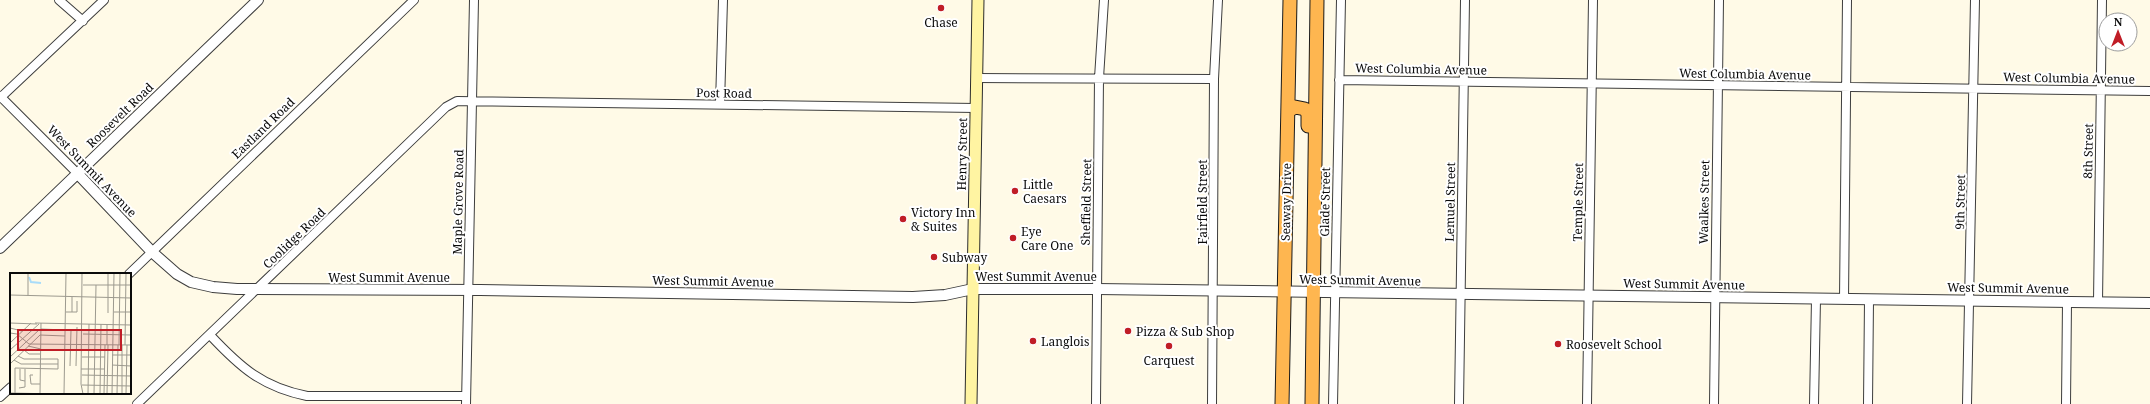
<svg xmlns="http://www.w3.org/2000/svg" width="2150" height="404" viewBox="0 0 2150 404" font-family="'Noto Serif',serif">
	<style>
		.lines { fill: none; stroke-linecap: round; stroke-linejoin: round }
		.minor-casing { stroke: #3d3d3d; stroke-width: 10 }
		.tertiary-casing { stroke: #3d3d3d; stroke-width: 12 }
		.secondary-casing { stroke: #2c2c2c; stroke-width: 13 }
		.trunk-casing { stroke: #1b1b1b; stroke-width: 15 }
		.minor { stroke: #fff; stroke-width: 8 }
		.tertiary { stroke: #fff; stroke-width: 10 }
		.secondary { stroke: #fff4a2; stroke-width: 11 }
		.trunk { stroke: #feb650; stroke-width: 13 }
		.poi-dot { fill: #c01d26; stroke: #fff; stroke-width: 1.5 }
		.labels { text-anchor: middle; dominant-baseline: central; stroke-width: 4; stroke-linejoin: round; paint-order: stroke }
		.poi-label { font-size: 12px; fill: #0a0a0a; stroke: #fff; text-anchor: start }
		.street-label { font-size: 12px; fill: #0a0a0a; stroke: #fff }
		.inset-river { fill: none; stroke: #a9dcf9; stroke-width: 2 }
		.inset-road { fill: none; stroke: #9d9a8f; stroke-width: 1 }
		.view { fill: #c01d26; fill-opacity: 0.15; stroke: #c01d26; stroke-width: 2 }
		.inset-edge { fill: none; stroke: #0a0a0a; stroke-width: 2 }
	</style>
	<rect width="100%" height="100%" fill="#fffae7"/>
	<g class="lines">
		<g class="minor-casing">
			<path id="minor" d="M59,0L83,21
				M977,78L1214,79
				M1339,80L2150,91
				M0,96L78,174
				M0,98L104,0
				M720,104L723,0
				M129,274L414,0
				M1844,299L1847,0
				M2098,302L2102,0
				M210,335C240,367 262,387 307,396H466
				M0,397L11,387
				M137,404L446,107L457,101L976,108
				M466,404L474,0
				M1096,404L1099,78L1104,0
				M1212,404L1214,79L1218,0
				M1333,404L1341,0
				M1459,404L1465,0
				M1587,404L1593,0
				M1714,404L1719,0
				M1814,404L1816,299
				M1868,404L1869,300
				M1967,404L1975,0
				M2066,404L2067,302"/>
		</g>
		<g class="tertiary-casing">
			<path id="tertiary" d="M78,174L152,252L177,274L191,282L213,287L237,289L480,290L913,297L945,295L973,289H1097L2150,303
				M0,248L258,0"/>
		</g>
		<g class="secondary-casing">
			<path id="secondary" d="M971,404L978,0"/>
		</g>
		<g class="trunk-casing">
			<path id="trunk" d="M1288,111L1295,107L1305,109L1308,114V126
				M1282,404L1290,0
				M1312,404L1317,0"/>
		</g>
		<use href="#minor" class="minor"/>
		<use href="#tertiary" class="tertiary"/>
		<use href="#secondary" class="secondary"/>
		<use href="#trunk" class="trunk"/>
	</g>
	<g class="poi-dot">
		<circle cx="941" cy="8" r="4"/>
		<circle cx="1015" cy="191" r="4"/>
		<circle cx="903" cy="219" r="4"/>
		<circle cx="1013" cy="238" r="4"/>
		<circle cx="934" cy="257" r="4"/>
		<circle cx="1128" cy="331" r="4"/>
		<circle cx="1033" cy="341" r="4"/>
		<circle cx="1558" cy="344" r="4"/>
		<circle cx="1169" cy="346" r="4"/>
	</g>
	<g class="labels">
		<g class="poi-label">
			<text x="941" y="22" text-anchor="middle">Chase</text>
			<text x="1023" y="184">Little<tspan x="1023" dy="14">Caesars</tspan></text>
			<text x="911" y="212">Victory Inn<tspan x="911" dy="14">&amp; Suites</tspan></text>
			<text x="1021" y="231">Eye<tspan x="1021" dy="14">Care One</tspan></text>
			<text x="942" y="257">Subway</text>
			<text x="1136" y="331">Pizza &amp; Sub Shop</text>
			<text x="1041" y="341">Langlois</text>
			<text x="1566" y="344">Roosevelt School</text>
			<text x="1169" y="360" text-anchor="middle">Carquest</text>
		</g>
		<g class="street-label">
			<text transform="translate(1421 69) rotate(1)">West Columbia Avenue</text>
			<text transform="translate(1745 74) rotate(1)">West Columbia Avenue</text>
			<text transform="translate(2069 78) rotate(1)">West Columbia Avenue</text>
			<text transform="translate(724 93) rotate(1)">Post Road</text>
			<text transform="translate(120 115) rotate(-44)">Roosevelt Road</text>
			<text transform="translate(263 128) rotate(-44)">Eastland Road</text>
			<text transform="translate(2088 151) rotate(-89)">8th Street</text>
			<text transform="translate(962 154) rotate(-89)">Henry Street</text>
			<text transform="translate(92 171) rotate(46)">West Summit Avenue</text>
			<text transform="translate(458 202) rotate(-89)">Maple Grove Road</text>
			<text transform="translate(1086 202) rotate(-89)">Sheffield Street</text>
			<text transform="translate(1202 202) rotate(-90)">Fairfield Street</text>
			<text transform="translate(1286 202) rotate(-89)">Seaway Drive</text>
			<text transform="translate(1325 202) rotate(-89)">Glade Street</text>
			<text transform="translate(1450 202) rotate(-89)">Lemuel Street</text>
			<text transform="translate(1578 202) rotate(-89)">Temple Street</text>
			<text transform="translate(1704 202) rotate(-89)">Waalkes Street</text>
			<text transform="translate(1960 202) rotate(-89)">9th Street</text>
			<text transform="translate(294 238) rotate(-44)">Coolidge Road</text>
			<text x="1036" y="276">West Summit Avenue</text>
			<text x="389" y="277">West Summit Avenue</text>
			<text transform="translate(1360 280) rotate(1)">West Summit Avenue</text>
			<text transform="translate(713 281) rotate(1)">West Summit Avenue</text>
			<text transform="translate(1684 284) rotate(1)">West Summit Avenue</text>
			<text transform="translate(2008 288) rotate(1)">West Summit Avenue</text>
		</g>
	</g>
	<g transform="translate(10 273)">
		<rect width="121" height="121" fill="#fffae7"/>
		<path class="inset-river" d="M19,4L21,9L31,10"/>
		<path class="inset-road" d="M72,0L71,111L73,121M98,0V40M73,12H121M0,22L121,25M18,23V0M56,39H67V28M62,39V24M104,39H121M0,50L27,51M25,50L121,52M0,55L12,58M31,56L55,57M0,60L7,61L19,71L121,72M73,61L121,62M0,70L21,50M97,72V51M109,72L110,0M115,72L116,0M18,73L31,76M0,77L29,51M14,77L19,81H30M102,82H121M0,84L30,56M72,84H95M4,87L11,91H48M0,91L30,62L55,63M102,92L121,93M60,93L61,57M66,93L67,54M5,95L48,96V86H14L8,83M10,96V107L15,108M71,96H95M0,99V114M23,102H20L21,111H30M72,102L121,103M72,112L121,113M9,115L15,114V96M0,120L47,121M5,120V95M30,121L31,50M54,121L56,0M78,121L79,51M84,121L86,12M90,121L91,51M94,121L95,72M97,121L98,72M102,121L104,0M107,121L108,72M112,121V72M116,121L117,72"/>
		<path class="view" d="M8,57H111V77H8Z"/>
		<rect width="121" height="121" class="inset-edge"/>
	</g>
	<g transform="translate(2118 32)"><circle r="19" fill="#ffffff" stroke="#9d9d9d"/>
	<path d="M0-3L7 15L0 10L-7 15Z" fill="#c01d26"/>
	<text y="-6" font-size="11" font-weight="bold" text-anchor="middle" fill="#0a0a0a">N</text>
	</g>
</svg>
